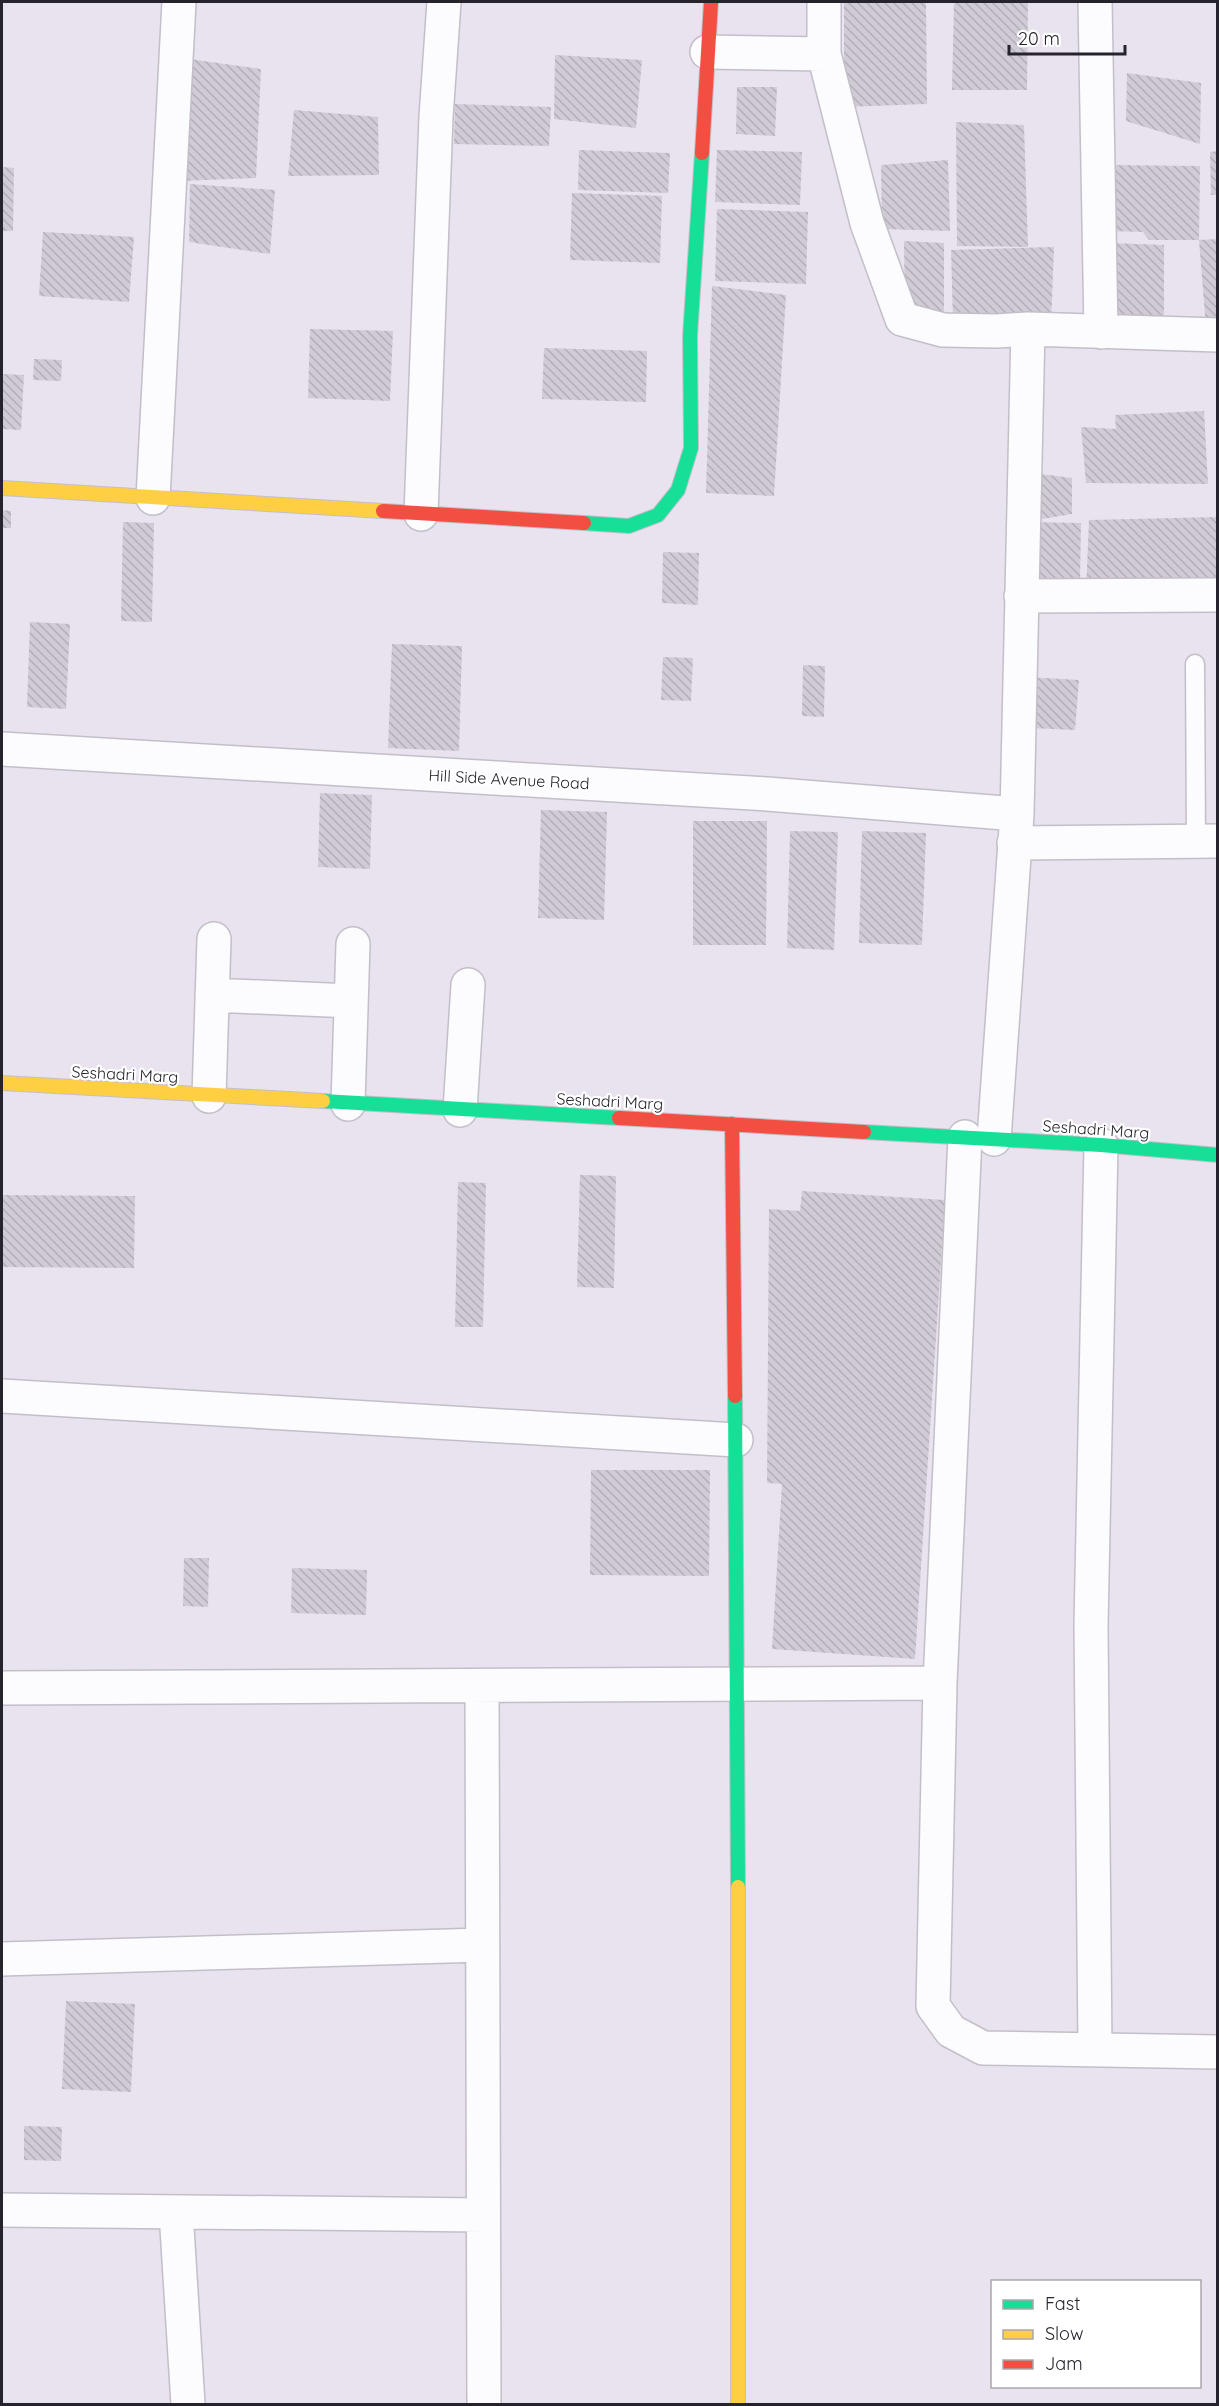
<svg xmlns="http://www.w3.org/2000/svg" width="1219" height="2406" viewBox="0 0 1219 2406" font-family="Quicksand,sans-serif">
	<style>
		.building { fill: url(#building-back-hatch) }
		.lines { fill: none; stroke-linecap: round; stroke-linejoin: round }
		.lane-casing { stroke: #c3bfc9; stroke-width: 21 }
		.street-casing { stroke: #c3bfc9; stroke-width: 36 }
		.fast-casing { stroke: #c3bfc9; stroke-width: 16 }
		.slow-casing { stroke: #c3bfc9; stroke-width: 16 }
		.jam-casing { stroke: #c3bfc9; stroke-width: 16 }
		.lane { stroke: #fcfbfd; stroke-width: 18 }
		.street { stroke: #fcfbfd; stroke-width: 33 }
		.fast { stroke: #16e098; stroke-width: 14 }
		.slow { stroke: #ffcf43; stroke-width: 14 }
		.jam { stroke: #f24e42; stroke-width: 14 }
		.labels { text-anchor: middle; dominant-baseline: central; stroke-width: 4.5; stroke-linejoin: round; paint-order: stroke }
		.street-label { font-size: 16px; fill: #27232c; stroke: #fff }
	</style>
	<defs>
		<pattern id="building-back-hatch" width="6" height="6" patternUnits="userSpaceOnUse" patternTransform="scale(1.5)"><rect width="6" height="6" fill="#d0cbd5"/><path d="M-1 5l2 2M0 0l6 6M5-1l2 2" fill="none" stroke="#b3aeb7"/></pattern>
	</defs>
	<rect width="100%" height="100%" fill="#e8e3ef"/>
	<path class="building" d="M844,2H926L927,104L844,107Z
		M954,2H1028L1027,90H952Z
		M555,55L642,60L636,128L554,119Z
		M189,59L261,69L256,178L182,181Z
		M1127,73L1201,83L1200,144L1126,121Z
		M737,87H777L775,136L736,134Z
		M455,104L551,107L549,146L454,144Z
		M294,110L378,117L379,175L288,176Z
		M956,122L1024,125L1028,247L957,246Z
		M579,150L670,153L668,193L578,190Z
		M717,150L802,152L800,205L715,202Z
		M1218,151V195H1211L1210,152Z
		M948,160L950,231L882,229L881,165Z
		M1110,165L1200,166L1199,240H1149L1143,232L1110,231Z
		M2,167L14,168L13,231H2Z
		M190,184L275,190L270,254L189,242Z
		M572,193L662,196L660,263L570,260Z
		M717,209L808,212L806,284L715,281Z
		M43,232L134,237L129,302L39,296Z
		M1218,239V327H1206L1199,240Z
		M904,241L944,243V315L905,313Z
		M1111,243L1164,245V316L1115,315Z
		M1054,247L1051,325L953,322L951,250Z
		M712,286L786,295L774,496L706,493Z
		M310,329L393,331L390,401L308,398Z
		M544,348L647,351L646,402L542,399Z
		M34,359L62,360L61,381L33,380Z
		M2,374L24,375L21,430L2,429Z
		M1204,411L1208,484L1086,483L1081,427L1116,429L1115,415Z
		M1033,473L1072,478V514L1024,522L1081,523L1080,583L1023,582L1024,522Z
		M2,510L11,511V528H2Z
		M1218,517V585L1086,592L1089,520Z
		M123,522L154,523L152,622L121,621Z
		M663,552L699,553L698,605L662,603Z
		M30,622L70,624L66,709L27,707Z
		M392,644L462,646L459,751L388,748Z
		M663,657L693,658L691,701L661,700Z
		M803,665L825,666L824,717L802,716Z
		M1029,677L1079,680L1075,730L1030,728Z
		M320,793L372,795L370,869L318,867Z
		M541,810L607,812L604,920L538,918Z
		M693,821H767L766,945H693Z
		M790,831L838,832L834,950L787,948Z
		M862,831L926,833L922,945L859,943Z
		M580,1175L616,1176L614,1288L577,1287Z
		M458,1182L486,1183L483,1327H455Z
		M802,1191L945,1200L915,1659L772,1649L782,1484L767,1483L769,1209L800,1211Z
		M2,1195L135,1196L134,1268L2,1267Z
		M591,1470H710L709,1576L590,1575Z
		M184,1558H209L208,1607L183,1606Z
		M292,1568L367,1570L366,1615L291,1613Z
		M66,2001L135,2004L131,2092L62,2089Z
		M24,2126L62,2127L61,2161L24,2160Z"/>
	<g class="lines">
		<g class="lane-casing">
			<path id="lane" d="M1195,664L1196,841"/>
		</g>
		<g class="street-casing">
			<path id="street" d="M1095,2L1101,332
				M707,52L824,54L867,223L902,319L943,330L997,331L1028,329L1218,335
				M824,54V2
				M153,498L179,2
				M421,514L436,117L444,2
				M1021,596L1218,595
				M2,749L767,794L1017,814
				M1014,843L1218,841
				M212,995L351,1001
				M209,1096L214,939
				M348,1104L353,944
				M460,1110L468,985
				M965,1137L940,1683L933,2006L951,2031L983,2048L1218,2052
				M994,1139L1017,814L1028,329
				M2,1396L736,1440
				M482,1686L484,2404
				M2,1688L940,1683
				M2,1959L482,1945
				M1095,2050L1091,1625L1101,1145
				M2,2210L483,2215
				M176,2212L188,2404"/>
		</g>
		<g class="fast-casing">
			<path id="fast" d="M584,523L629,526L658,515L678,490L691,448L690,336L702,153
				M323,1101L619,1118
				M864,1132L1101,1145L1218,1155
				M735,1396L738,1887"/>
		</g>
		<g class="slow-casing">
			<path id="slow" d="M2,488L383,511
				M2,1083L323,1101
				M738,1887V2404"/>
		</g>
		<g class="jam-casing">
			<path id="jam" d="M702,153L711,2
				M383,511L584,523
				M619,1118L864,1132
				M732,1124L735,1396"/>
		</g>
		<use href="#lane" class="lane"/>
		<use href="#street" class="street"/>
		<use href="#fast" class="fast"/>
		<use href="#slow" class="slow"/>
		<use href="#jam" class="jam"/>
	</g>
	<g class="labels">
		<g class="street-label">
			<text transform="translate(509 779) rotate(3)">Hill Side Avenue Road</text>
			<text transform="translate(125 1074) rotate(3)">Seshadri Marg</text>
			<text transform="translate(610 1101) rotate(3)">Seshadri Marg</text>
			<text transform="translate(1096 1129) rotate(4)">Seshadri Marg</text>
		</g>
	</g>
	<rect width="1219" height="2406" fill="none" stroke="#27232c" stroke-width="6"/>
	<rect x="991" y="2280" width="210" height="108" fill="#ffffff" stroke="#a9a7ab" stroke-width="1.5"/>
	<rect x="1003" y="2300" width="30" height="9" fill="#16e098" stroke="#a9a7ab" stroke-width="1.5"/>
	<text x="1045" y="2310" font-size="18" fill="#27232c">Fast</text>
	<rect x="1003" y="2330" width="30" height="9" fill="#ffcf43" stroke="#a9a7ab" stroke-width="1.5"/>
	<text x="1045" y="2340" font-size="18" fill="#27232c">Slow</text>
	<rect x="1003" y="2360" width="30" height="9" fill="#f24e42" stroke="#a9a7ab" stroke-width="1.5"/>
	<text x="1045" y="2370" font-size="18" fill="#27232c">Jam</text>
	<path d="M1009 45v9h116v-9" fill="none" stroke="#27232c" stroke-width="3"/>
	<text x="1018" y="45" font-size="18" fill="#27232c" stroke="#ffffff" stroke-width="4.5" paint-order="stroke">20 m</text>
</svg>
